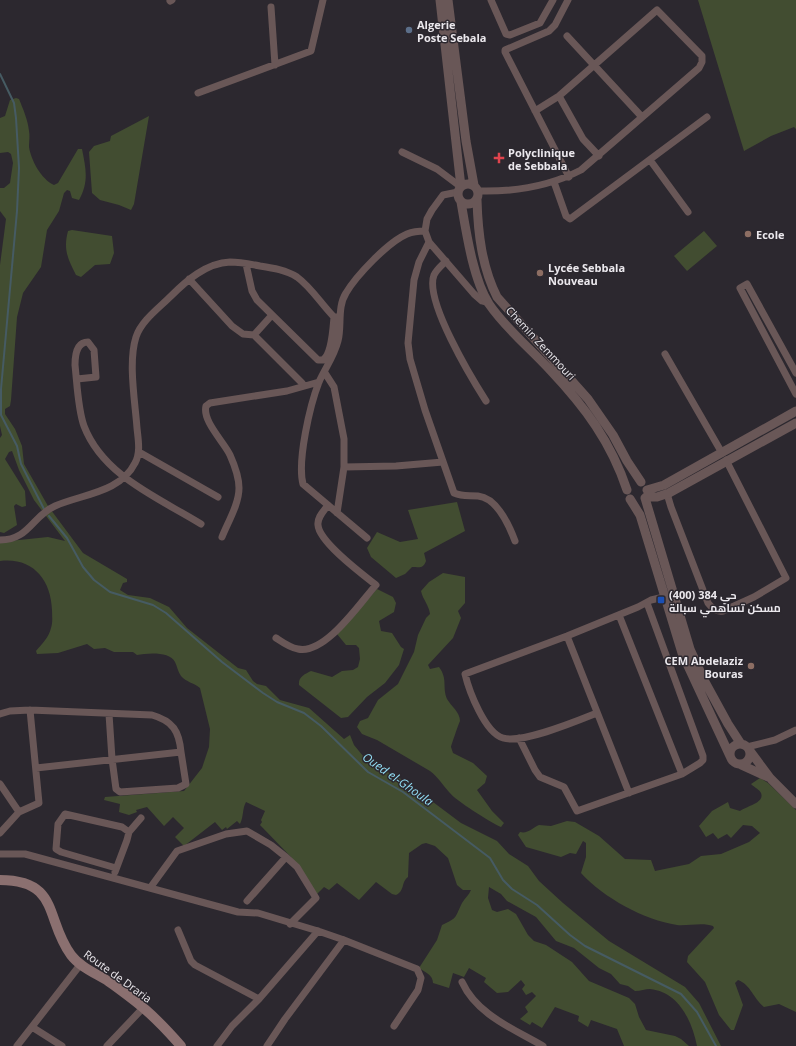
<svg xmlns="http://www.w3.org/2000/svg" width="796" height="1046" viewBox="0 0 796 1046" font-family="'Open Sans',Cairo,sans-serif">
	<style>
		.green { fill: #424d31 }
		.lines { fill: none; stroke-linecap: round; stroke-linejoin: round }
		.stream { stroke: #465b63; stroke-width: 2 }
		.minor { stroke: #695757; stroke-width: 7 }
		.tertiary { stroke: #695757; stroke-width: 9 }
		.secondary { stroke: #8b7070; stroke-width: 10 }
		.service-dot { fill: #5c6f8a; stroke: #2c282f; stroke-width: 1.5 }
		.health-dot { fill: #e0444e; stroke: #2c282f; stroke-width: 1.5 }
		.education-dot { fill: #8d6e63; stroke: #2c282f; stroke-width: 1.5 }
		.transit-dot { fill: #1a4fb4; stroke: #2c282f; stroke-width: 1.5 }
		.labels { text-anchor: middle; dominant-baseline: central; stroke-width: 3; stroke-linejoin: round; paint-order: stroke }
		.poi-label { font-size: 11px; font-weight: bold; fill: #ebe8ed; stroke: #2c282f; text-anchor: start }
		.street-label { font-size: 11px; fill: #ebe8ed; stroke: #2c282f }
		.water-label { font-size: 12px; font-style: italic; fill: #92def5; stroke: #2c282f }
	</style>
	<rect width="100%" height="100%" fill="#2c282f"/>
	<path class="green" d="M698,0H796V129L794,127L771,136L744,151Z
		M16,98L19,99C23,109 28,120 29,131C30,136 29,142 29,147C31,160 41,179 54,185L58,183L78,149H82C86,169 89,182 79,200L72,198L70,191L67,190L64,193L59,211L47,230L41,267L23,293L17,317L11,400L10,406L5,409V414L15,429L22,446L24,464L48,506L83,553L127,579V582L123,583L120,590L128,595L150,598L169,607L187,628L238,668L246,670L253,681L257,684L266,686L280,700L309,708L344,739L350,735L354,745L368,762L405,781L461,823L497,841L509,854L528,866L539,881L563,903L609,941L685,987L699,1003L721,1046H697C692,1021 679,992 650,989C645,989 641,991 635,991L628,986L620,984L611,974L599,968L574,948L556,941L536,917L507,901L501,894L489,887L488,898L492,910L497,912L508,909L516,914L528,935L534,941L546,945L572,962L589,981L629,998L635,1004L639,1017L646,1030L675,1036L681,1039L689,1046H624L617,1029L591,1020L588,1027L578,1021L579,1016L555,1007L542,1028L532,1022L530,1025L520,1019L528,1012L525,1007L536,996L532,992L526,995L522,989L525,985L521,980L508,992L497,993L484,982L486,978L469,968L464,977L453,973L449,988L433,983C433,975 425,972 419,968L437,940L442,925C458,918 455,917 462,903C465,898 469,895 471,890H463L457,885L448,858L435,846L426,843L422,844L409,853L408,877C401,882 405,891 396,895L392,894L376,882L359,900L337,883L329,890L324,887L317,894L291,857L260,825L262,822L261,820L265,811L246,802C242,809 244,816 240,824L237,821L227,829L226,827L222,830L215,822L184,846L175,837L184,828L173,817L164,826L147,807L136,810L137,812L129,815L119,812L120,804L104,800L105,797L184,791L202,768L209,747L210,729L200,688C194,683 186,682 181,676C178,672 177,666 175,662C170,651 147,653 137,655L133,652H114L105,648L94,649L87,644L58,653L37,654L36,651C42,644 49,637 51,628C53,622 52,616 52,610C51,579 32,557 0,561V542L48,537L65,541L34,500L19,470L12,451L9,452L5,459L25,491L26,506L22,507L16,504L14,506L17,525L4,533L0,532V438L2,435L0,426V265L6,219L0,211V188H4L10,183L13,163L11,154L8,152L0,153V118L5,116L10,100Z
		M149,116L134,204L131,210L119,205L100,200L92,193L89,152L94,146L110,141L111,136Z
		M72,230L112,236L114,253L110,264L95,265L81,277L76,275C68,259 63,250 68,231Z
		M704,231L717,246L687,271L674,256Z
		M457,502L465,531L424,553L426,561C423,569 420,567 412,567L405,574L396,578L371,557L367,548L377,532L400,542L418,539L408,510Z
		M443,573L465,577V603L458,611L461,618L453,638L428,665L430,669L439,667C448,679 442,687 447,699C451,706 460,712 460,721C459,723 452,743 451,747L453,753L473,763L487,776L485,783L477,790L492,811L504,823L501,827C490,822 456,801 449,792C442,784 438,777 430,771L377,740L362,734L357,727L360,721L368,718L378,700L398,684L414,652L418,635L426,618L430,614C429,605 423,600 421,591L429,582Z
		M377,589L393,597L396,603L394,612L379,621L381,631L392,633L401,647L404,649L399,665L385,683L367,697L348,717L341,718L299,685C298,677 305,674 311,671L332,677L342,671L353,670L358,667L360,659L359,648L356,645H346L337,634Z
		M760,778L768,783L796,810V1012L779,1004L764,1007C753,998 751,985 738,980L735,983L743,1005L734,1030H731L719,1015L705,982L687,962L688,956L714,928L713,926C703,922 688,926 677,925C644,920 604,898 581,873L586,857V843L583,841L576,854L570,853L561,857L526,847L518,835L520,832C528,834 532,828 539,825L551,826L567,821L575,822L599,836L625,859L651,860L655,871L689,864L701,856L721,854L749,842L760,833L752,826L743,825L731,838L727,834L718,839L713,833L706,837L699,826L712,811L728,802L730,808L740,811C746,806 765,803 761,793C760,790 754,787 751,784Z"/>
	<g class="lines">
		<path class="stream" d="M0,74L14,103L16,118L19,168L17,211L1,389V415L17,446L21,464L44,509
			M49,516L67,538L83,567L94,580L110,592L153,605L166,613L222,662L263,693L277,702L304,713L321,726L368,772L403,792L490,858L503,880L512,889L537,905L570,935L585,946L681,994L697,1012L716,1046"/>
		<path class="minor" d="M491,0L506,34L510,35L540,23L553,0
			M568,0L555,25L549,31L505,50V52L569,177
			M170,1L172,0
			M271,7L275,65
			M567,36L642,117
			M198,93L311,51L323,0
			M559,96L583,139L599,156
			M402,152L437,169L461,187
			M650,160L688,212
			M554,182L566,216L570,219L707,117
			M478,191C513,192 550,186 581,170L699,68L702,62V56L657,10L559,96L535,111
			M458,192L443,195L432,210L427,219L425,231L429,242L474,294L482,301L489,303
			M429,242L419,262L414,280L408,343L410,359L425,410L454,493C463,497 469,495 478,496C497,498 509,525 515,541
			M446,261C442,265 436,270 434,275C424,300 472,379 486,401
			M246,264L252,291L257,300L318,360H323C332,354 333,328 334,317
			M189,279L232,326L243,334L254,335L272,315
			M254,335L302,383
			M665,354L722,453
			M325,373L334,387L344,439V467L337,513
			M796,373L747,284L740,288L796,394
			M77,379L96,377L94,350L88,342C76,342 75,356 75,365C77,383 78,410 84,426C103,476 159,498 201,524
			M139,452L218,497
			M344,467L396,466L443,462
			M669,493L668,497L671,507L708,603C713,609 716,612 723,611L754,597L786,578L726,460
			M222,537C228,522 239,504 239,488C239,477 234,464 230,455C224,442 202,421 206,406L210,403L287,391L319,382
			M367,538L303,484C297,461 310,405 319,382C325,368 334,357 338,341C342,326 337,307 346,293C356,276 388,242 407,234C412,232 419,231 425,231
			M0,540C29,540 32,516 55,506C82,494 120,493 135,463C141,452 138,439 137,428C135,401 128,362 136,337C141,321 159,308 171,296C186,281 206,263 230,262C239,262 250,264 260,266C273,268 286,270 297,277C311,287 322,305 334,317H340
			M619,615L682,774
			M567,636L629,793
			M276,638C282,642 290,648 298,649C325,655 359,604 376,585C362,574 319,542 318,525C317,517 324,511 328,505
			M597,713C577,721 522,744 503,738C485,733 469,691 465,674L567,636L638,607L651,600L664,597
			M0,714L10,711L30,710L152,715C173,721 179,731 181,752L36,768
			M109,714L112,759L116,789L120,792L178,788L186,784L181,752
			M519,738L535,770L540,777L564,787L577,811L682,774L700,763L703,760V756L647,603
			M747,747L775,740L796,730
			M0,784L19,812
			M0,833L19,812L39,803L30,710
			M0,854H25L238,912L258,913L318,931L344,940L417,969L421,978L418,990L394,1026
			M116,868L61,852L56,849L58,824L65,814L122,827L129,832
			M115,872L127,840L129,832L141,818
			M150,888L177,851L226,834L247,831L271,845L286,857
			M247,901L286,857L297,867L316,898L290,924
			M178,930L191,961L195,965L259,999
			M462,982C477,1015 514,1029 543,1046
			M32,1027L62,1046
			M17,1046L80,965
			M107,1046L143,1008
			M217,1046L232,1026L259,999L318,931
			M267,1046L285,1019L344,940"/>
		<path class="tertiary" d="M440,0L461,187
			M448,0L466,141L474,185
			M458 194a10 10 0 1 1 20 0a10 10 0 1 1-20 0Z
			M477,200C478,234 482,267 497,297L588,399L613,435L627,461L641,482
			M461,202C466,231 473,279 489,304C506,329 530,348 551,371C585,407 611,442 627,490
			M647,490L664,485L796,411
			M646,497H657L669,493L796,423
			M645,498L690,649L705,682L728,724L741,744
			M630,499L640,515L682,653L730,756
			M730 754a10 10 0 1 1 20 0a10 10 0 1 1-20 0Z
			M750,751L770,778L796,804
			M739,764L770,778"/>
		<path class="secondary" d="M0,880C60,880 45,920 71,955C80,967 95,973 108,981C117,987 126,994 135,1001C152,1014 167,1030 181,1046"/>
	</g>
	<circle class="service-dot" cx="409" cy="30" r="4"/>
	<path class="health-dot" d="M497 152h4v4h4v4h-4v4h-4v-4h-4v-4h4z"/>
	<g class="education-dot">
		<circle cx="748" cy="234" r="4"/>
		<circle cx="540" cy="273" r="4"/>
		<circle cx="751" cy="666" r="4"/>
	</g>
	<rect class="transit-dot" x="657" y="596" width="8" height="8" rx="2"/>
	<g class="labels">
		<g class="poi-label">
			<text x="417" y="24">Algerie<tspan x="417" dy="13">Poste Sebala</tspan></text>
			<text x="508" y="152">Polyclinique<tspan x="508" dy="13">de Sebbala</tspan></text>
			<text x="756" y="234">Ecole</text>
			<text x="548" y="267">Lycée Sebbala<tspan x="548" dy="13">Nouveau</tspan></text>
			<text x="669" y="594">حي 384 (400)<tspan x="669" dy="13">مسكن تساهمي سبالة</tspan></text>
			<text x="743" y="660" text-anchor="end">CEM Abdelaziz<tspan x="743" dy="13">Bouras</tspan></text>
		</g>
		<g class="street-label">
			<text transform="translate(541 343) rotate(47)">Chemin Zemmouri</text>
			<text transform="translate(118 976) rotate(36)">Route de Draria</text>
		</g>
		<g class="water-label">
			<text transform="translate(398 779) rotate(35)">Oued el-Ghoula</text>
		</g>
	</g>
</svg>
